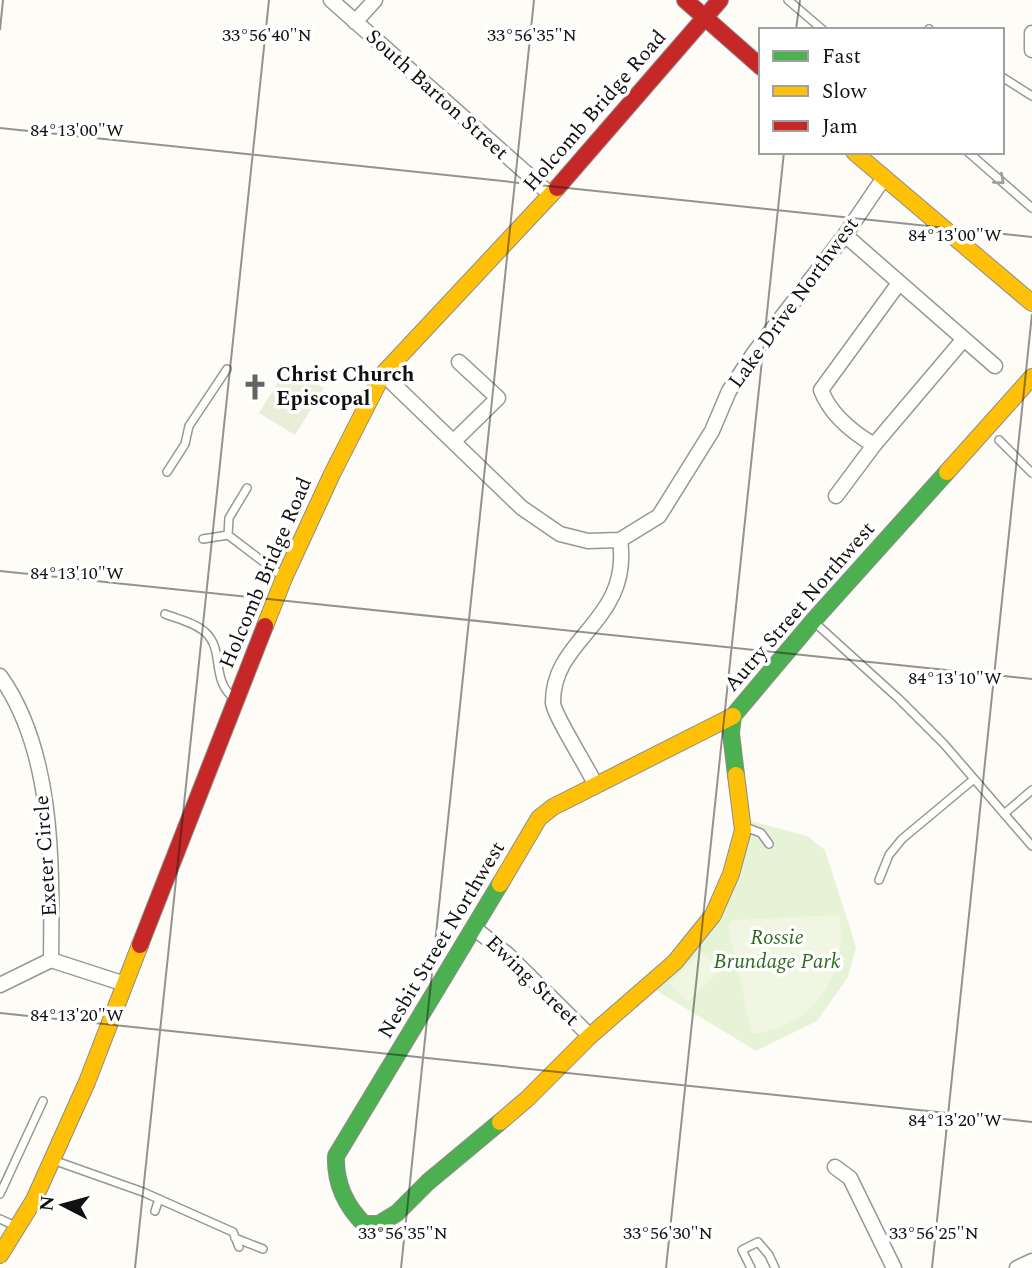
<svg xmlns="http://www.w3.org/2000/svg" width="1032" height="1268" viewBox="0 0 1032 1268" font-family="Spectral,serif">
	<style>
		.green { fill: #e7f3d7 }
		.cemetery { fill: #e9eedb }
		.pitch { fill: #f0f6e1 }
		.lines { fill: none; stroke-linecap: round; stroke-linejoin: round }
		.lane-casing { stroke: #979795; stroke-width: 10 }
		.street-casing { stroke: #979795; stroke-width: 17 }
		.fast-casing { stroke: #8e8d8b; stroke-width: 18 }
		.slow-casing { stroke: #8e8d8b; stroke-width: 18 }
		.jam-casing { stroke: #8e8d8b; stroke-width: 18 }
		.lane { stroke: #fffffe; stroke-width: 7 }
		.street { stroke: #fffffe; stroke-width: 14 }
		.fast { stroke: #4caf50; stroke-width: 16 }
		.slow { stroke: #ffc107; stroke-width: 16 }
		.jam { stroke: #c62828; stroke-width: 16 }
		.oneway { stroke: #a0a09f }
		.ticks { fill: none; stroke: #111; stroke-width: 2; stroke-opacity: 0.45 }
		.labels { text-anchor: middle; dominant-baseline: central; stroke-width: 7; stroke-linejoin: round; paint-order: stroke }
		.street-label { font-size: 21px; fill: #111; stroke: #fff }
		.poi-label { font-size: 21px; font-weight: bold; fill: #111; stroke: #fff; text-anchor: start }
		.park-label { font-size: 21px; font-style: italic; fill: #2f6b1f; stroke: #fff }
		.ticks-label { font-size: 18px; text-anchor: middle; fill: #111; stroke: #fff; stroke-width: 7; stroke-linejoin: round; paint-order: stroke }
	</style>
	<rect width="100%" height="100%" fill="#fdfcf7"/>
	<path class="green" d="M743,819L807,836L825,850L856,947L848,977L817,1021L756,1051L649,986L713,915Z"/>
	<path class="cemetery" d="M288,366L324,388L295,435L259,413Z"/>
	<path class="pitch" d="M839,915C850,974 812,1028 752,1034L728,925L733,920Z
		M702,951L720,970L688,1002L670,983Z"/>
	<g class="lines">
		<g class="lane-casing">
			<path id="lane" d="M788,0L823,30
				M929,29L930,30
				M1002,77L1032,96
				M968,152L1032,208
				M999,440L1032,473
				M167,472L185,444L189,426L227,369
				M228,535L229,518L247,488
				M203,539L228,535L282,576
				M165,614C178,619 196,623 206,633C225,651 210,681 235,699
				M813,621L899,699L944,744L1032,846
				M1004,814L1032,790
				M745,827L761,833L769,844
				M879,880L889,855L902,839L974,779
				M53,1160L143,1192L233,1232L239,1247
				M0,1194L43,1101
				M155,1211L159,1199
				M0,1219L15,1226
				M235,1238L263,1249
				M751,1268L742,1250L758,1242L769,1255L775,1268"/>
		</g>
		<g class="street-casing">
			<path id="street" d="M331,0L551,195
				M355,22L375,0
				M1032,33V50
				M845,235L995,366
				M383,374L522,508L560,534L588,541L620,540L659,516L712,431L729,391L754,353L845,235L883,179
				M454,441L498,398L459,362
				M874,445C852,432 830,414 821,390L899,283
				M836,496L874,445L963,340
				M0,676C55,753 52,869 51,960
				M595,784C588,768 554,715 553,703C552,637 632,622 620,540
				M474,928L507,954L590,1036
				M0,985L51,960L125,984
				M835,1167L850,1178L894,1268
				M1017,1268L1032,1261"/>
		</g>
		<g class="fast-casing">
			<path id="fast" d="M736,775L731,733L733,716L813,621L947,472
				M500,884L336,1156C335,1183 345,1205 364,1224H379L397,1213L428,1182L500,1122"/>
		</g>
		<g class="slow-casing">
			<path id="slow" d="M854,152L1032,303
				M947,472L1032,377
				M265,626L284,578L332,474L383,374L557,188
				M500,884L539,818L553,807L733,716
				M500,1122L527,1099L590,1036L675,962L713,915L731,874L743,830L736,775
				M0,1255L34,1200L87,1082L140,945"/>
		</g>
		<g class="jam-casing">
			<path id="jam" d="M685,0L761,67
				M557,188L720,0
				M140,945L265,626"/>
		</g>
		<use href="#lane" class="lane"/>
		<use href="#street" class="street"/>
		<use href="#fast" class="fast"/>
		<use href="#slow" class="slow"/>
		<use href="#jam" class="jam"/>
	</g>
	<defs><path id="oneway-chevron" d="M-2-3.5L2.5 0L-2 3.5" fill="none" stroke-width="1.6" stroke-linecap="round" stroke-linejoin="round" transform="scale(1.75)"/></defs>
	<use class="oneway" href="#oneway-chevron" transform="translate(1000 180) rotate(41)"/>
	<path class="ticks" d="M0,30L3,0M796,30L800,0M0,128L1032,237M0,571L1032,679M0,1013L1032,1122M135,1268L269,0M401,1268L534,0M666,1268L784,152M932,1268L1032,314"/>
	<defs>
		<g id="church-bare" transform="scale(2.1)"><path d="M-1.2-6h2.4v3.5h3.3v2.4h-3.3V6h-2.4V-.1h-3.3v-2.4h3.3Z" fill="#646362" stroke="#fff" stroke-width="2.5" paint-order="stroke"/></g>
	</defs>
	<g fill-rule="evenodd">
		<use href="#church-bare" x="255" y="387"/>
	</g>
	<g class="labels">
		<g class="street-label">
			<text transform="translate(437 95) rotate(42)">South Barton Street</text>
			<text transform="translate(595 111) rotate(-49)">Holcomb Bridge Road</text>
			<text transform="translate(794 303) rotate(-54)">Lake Drive Northwest</text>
			<text transform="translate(266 573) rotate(-67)">Holcomb Bridge Road</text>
			<text transform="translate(800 607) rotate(-49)">Autry Street Northwest</text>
			<text transform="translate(46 856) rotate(-94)">Exeter Circle</text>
			<text transform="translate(442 940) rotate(-59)">Nesbit Street Northwest</text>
			<text transform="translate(532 981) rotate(44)">Ewing Street</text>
		</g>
		<g class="poi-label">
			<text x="276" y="375">Christ Church<tspan x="276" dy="24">Episcopal</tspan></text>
		</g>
		<g class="park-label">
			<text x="777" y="938">Rossie<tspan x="777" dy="24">Brundage Park</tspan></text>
		</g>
	</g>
	<g class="ticks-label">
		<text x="267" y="41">33°56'40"N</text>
		<text x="532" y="41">33°56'35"N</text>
		<text x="77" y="136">84°13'00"W</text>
		<text x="955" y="241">84°13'00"W</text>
		<text x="77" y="579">84°13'10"W</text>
		<text x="955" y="684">84°13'10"W</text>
		<text x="77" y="1021">84°13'20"W</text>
		<text x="955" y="1126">84°13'20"W</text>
		<text x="403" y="1239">33°56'35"N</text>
		<text x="668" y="1239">33°56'30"N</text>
		<text x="934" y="1239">33°56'25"N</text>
	</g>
	<rect x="759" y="28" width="245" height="126" fill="#ffffff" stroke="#a0a0a0" stroke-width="2"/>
	<rect x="773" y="51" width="35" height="10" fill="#4caf50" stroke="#a0a0a0" stroke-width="2"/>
	<text x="822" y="63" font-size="21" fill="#111111">Fast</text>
	<rect x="773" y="86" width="35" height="10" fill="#ffc107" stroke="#a0a0a0" stroke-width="2"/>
	<text x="822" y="98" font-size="21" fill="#111111">Slow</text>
	<rect x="773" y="121" width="35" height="10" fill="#c62828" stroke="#a0a0a0" stroke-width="2"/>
	<text x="822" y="133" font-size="21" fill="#111111">Jam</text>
	<g transform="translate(63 1205) rotate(276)" stroke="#ffffff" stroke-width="5" paint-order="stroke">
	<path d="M0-5L12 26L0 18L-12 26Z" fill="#111111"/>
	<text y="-10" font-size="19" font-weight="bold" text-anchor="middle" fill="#111111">N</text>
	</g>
</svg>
